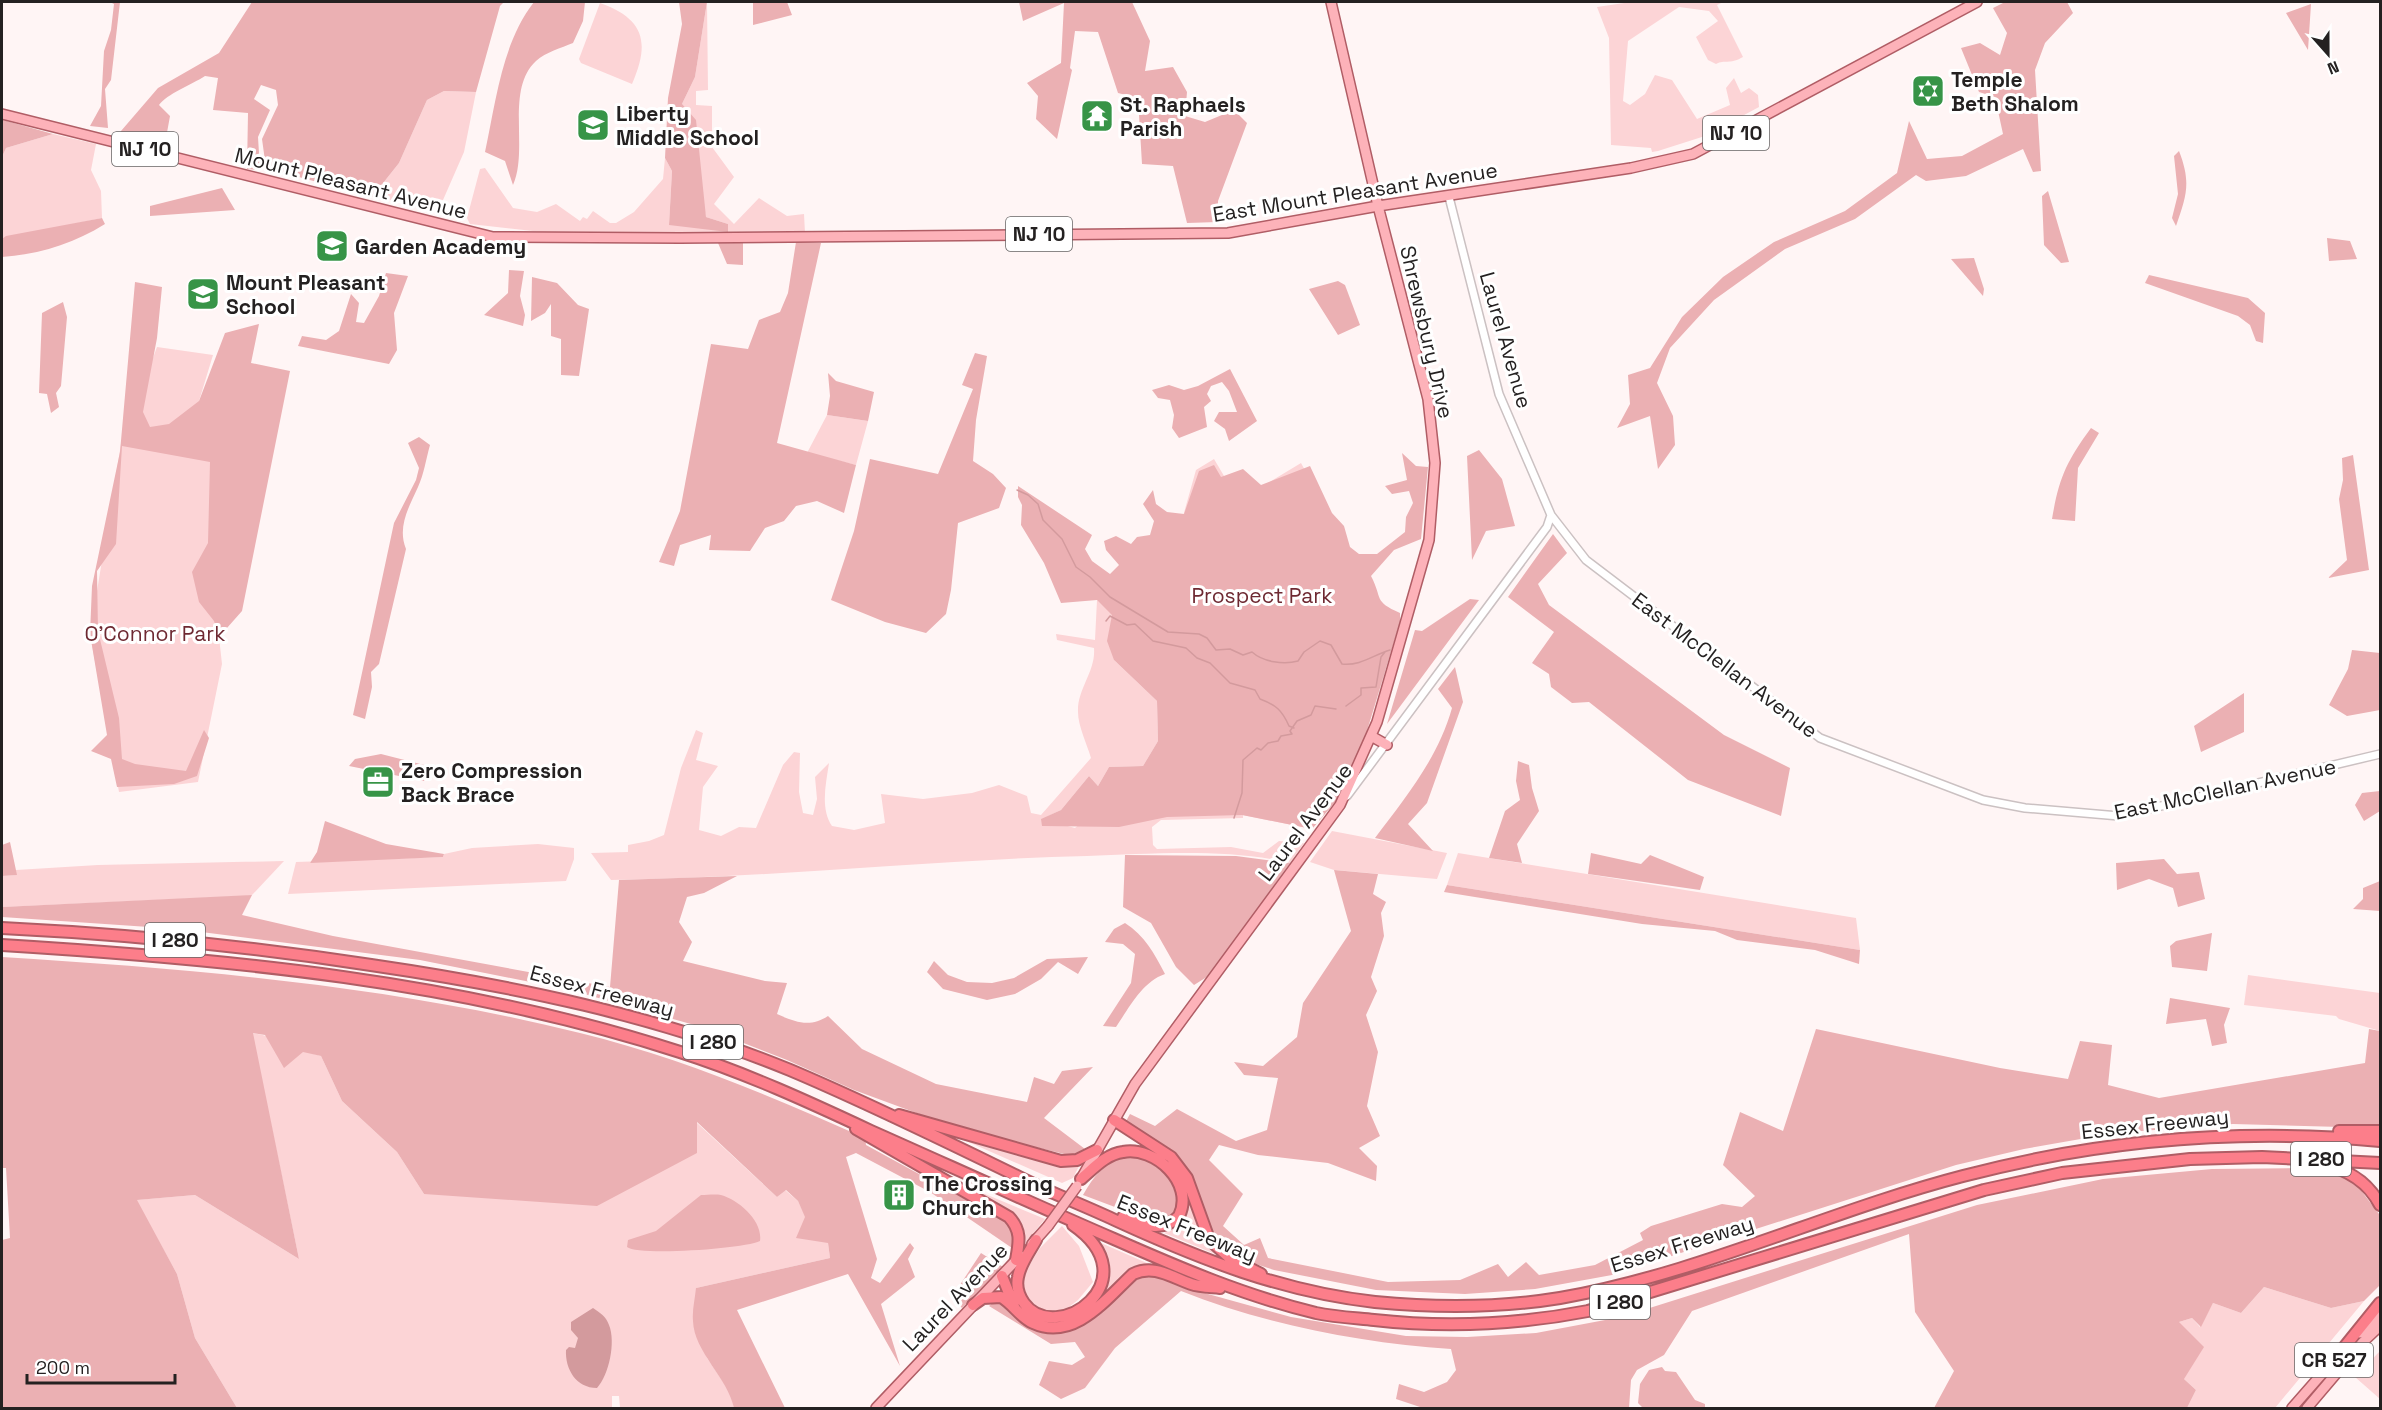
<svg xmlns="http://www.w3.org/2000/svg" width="2382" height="1410" viewBox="0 0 2382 1410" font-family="'Space Grotesk',sans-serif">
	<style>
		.green { fill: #fcd4d6; fill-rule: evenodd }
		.forest { fill: #ebb0b3 }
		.water { fill: #d39a9d }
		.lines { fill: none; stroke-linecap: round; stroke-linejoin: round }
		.stream { stroke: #d39a9d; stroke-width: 1.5 }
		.minor-casing { stroke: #cbc1c2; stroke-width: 10 }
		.major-casing { stroke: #b05d65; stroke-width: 12 }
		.highway-casing { stroke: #b05d65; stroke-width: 14 }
		.minor { stroke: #fff; stroke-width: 7 }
		.major { stroke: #fdb2b9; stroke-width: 9 }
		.highway { stroke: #fc7e8a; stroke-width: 10 }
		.major-bridge-casing { stroke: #b05d65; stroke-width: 12; stroke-linecap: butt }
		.major-bridge { stroke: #fdb2b9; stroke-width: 9 }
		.labels { text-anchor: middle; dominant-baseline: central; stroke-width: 6; stroke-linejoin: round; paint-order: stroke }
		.shield { fill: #fff; stroke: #666464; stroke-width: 1.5 }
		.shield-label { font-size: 20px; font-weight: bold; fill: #242121 }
		.poi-label { font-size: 21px; font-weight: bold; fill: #242121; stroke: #fff; text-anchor: start }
		.street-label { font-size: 21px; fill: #242121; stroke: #fff }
		.park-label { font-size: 21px; fill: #6e2932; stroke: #fff }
	</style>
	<rect width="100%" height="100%" fill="#fff5f5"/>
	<path class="green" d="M707,2L708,90L696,91V105L712,106V147L734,177L714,204L734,224L759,198L787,216L804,214L805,233L726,235L551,233L470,224L467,218L480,169L485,168L513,208L537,212L556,204L580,221L583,217L587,219L593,211L610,223H616L634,212L663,179L665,158L672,171L669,225L728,224L706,217L682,104L695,77Z
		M1631,2H1723L1717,5L1743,57C1729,65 1725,59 1716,64L1708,60L1696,37L1718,21L1709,11L1679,7L1628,41L1623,101L1630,105L1645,94L1655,75L1672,80L1697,119L1730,105L1726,88L1734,78L1741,93L1749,88L1758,95L1759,107L1705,136L1658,151L1652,152L1651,148L1611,145L1609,38L1597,7Z
		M600,3C645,19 650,43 632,84L581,63L579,59Z
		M444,91L476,92L464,152L443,200L421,196L416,204L372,197L399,163L427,100Z
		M53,134L96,144L91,170L101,191L102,218L2,239V157L6,148Z
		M157,347L213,355L199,401L220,453L219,637L222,664L198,782L119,792L90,634L121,444Z
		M827,415L868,421L856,465L807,453Z
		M1214,459L1227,481L1246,472L1258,489L1301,463L1386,617L1385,672L1365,737L1336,801L1312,829L1243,815V818L1161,820L1152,827L1153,845L1157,849L1231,847L1263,853L1279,841L1304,843L1290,863C1228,848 1151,854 1087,856C928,860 770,878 611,880L591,853L628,852V845L649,841L664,835L681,768L696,730L703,733L696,760L718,766L703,787L699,830L721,836L739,827L756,828L783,765L794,752L800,753L799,792L803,813L813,815L817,799L815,777L829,763C826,784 820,808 832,826L854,830L885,823L881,794L923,799L972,793L999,785L1027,796L1031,813L1041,815L1091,758C1087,744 1078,726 1078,712C1077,689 1096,671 1094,648L1057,640L1056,634L1095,640L1097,600L1113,615L1109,633L1169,566L1196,470ZM1114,660L1235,692L1075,828L1042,819L1061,810L1089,776L1098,786L1109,767L1143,766L1158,741L1157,701Z
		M1332,831L1447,853L1437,879L1334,870L1310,862Z
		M538,844L574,848V859L566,881L288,894L296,862L443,857L444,854L472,848Z
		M1458,853L1856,918L1860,950L1447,885Z
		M284,861L252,895L246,896L2,907V876L16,875V870L98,865Z
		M2248,975L2380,993V1031L2339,1019L2336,1016L2244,1005Z
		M252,1033C276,1036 297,1050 321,1056L342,1101L397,1152L424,1194L696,1122L777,1197L785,1190L798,1201L806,1217L828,1243L830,1258L696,1288L707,1358L732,1395L734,1408H620L619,1396H612V1408H237L195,1338L177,1274L136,1200L195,1195L299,1259Z
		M957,1137L1059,1165L1080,1164L1073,1178L1062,1183Z
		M966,1186L1045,1219L1026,1242L1020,1221Z
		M1191,1202L1202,1236L1215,1254L1164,1233L1182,1224Z
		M1062,1226L1079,1246L1093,1282L1078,1300L1060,1314L1042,1310L1026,1298L1022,1276L1040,1248Z
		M1101,1243L1156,1267L1133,1269L1100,1300L1108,1267Z
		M2264,1287L2331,1308L2364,1301L2275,1408H2187L2196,1390L2184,1379L2179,1322L2192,1318L2200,1327L2213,1303L2241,1313Z
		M2380,1351V1399L2355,1377Z"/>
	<path class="forest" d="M110,2H120L111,80L105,89L108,128L90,126L101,106L104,51L111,30L114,4Z
		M252,2H504L500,6L476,92L444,91L427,100L399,163L372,197L266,168L262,139L278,105L276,90L261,85L254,99L270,110L258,137L260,170L247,169L248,113L213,110L218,78L205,76C191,85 167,94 159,105L170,116L164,149L119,139L121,131L158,88L219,53Z
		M534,2H585L583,21L573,43C561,48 546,52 536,61C505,90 529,149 513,185L505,161L485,152C496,101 502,43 534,2Z
		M679,2H707L695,77L682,104L696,120L706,217L728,224V232L669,225L672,171L665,158L668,98L682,24Z
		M753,2H787L792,15L753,25Z
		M1019,2H1132L1150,41L1145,71L1173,67L1187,92L1185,116L1205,122L1234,110L1247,123L1218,201V222L1187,223L1173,166L1142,164L1138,98L1118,93L1098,32L1075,31L1070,68L1072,70L1057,139L1036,119L1038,96L1027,83L1061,63L1064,3L1023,21Z
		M2005,2H2067L2073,13L2045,43L2035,70L2041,171L2033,172L2023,149L1966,176L1926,181L1916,175L1855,219L1785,249L1714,300L1670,348L1657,383L1673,416L1675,445L1658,469L1650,416L1617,428L1630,404L1628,375L1650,368L1682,317L1723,277L1774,242L1845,211L1897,173L1909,121L1927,159L1962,156L2003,134L1995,97L1979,92L1961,48L1980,43L2000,55L2007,33L1993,8Z
		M2311,4L2308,50L2286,13Z
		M2,120H3L53,134L6,148L2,157Z
		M2179,151C2191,182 2187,195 2176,226L2172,218L2178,194L2174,156Z
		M222,188L235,210L150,216V206Z
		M2048,191L2069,262L2061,263L2044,245L2042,196Z
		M102,218L105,224C73,244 40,254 2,257V239L6,236Z
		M2327,238L2350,241L2357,259L2329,261Z
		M796,242L821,243L777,443L856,465L844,513L817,501L796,506L784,521L765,528L750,551L709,550L711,535L680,545L674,566L659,562L680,511L711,344L748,349L759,320L780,312L788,293Z
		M718,243H743V265L727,264Z
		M1974,258L1984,289L1983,296L1951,259Z
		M509,270L524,271L520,296L525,315L523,326L484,315L508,293Z
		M386,273L408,276L394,313L397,350L389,364L298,346L302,336L326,340L339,331L351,294L359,303L356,322L364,323L379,296Z
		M2149,275L2248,298L2265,313L2263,343L2256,341L2250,325L2238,316L2145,283Z
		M532,277L557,283L578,305L589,309L579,376L561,375V339L551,336V304L545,313L531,321Z
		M1338,281L1345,285L1360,325L1338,335L1309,289Z
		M135,282L162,287L157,338L143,412L150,427L169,424L199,401L225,333L259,324L251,363L290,371L242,611L219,637L214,621L199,602L192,572L208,543L210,462L122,446L116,544L97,571L98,631L119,718L122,759L135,764L186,771L204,730L209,738L197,776L174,784L117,787L111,759L91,751L107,735L90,634L92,586L120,452Z
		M63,302L67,317L61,386L56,393L59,407L51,413L47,394L39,393L42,313Z
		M975,353L987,356L976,420L973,461L993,474L1006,488L999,508L958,523L951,590L946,614L926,633L885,622L831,600L854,531L870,459L938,474L973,389L962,385Z
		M1230,369L1257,421L1229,441L1225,429L1214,421L1219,412H1237L1229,391L1222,382L1211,386L1207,394L1211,401L1204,407L1207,427L1179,438L1172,428L1174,415L1170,400L1158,398L1152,390L1169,385L1184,390L1198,386Z
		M828,373L836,381L874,392L868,421L827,415L830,396Z
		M2091,428L2099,433L2078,468L2075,521L2052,519C2059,478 2066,462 2091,428Z
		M419,437L430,445C426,459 424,474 418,487C409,507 397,527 406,549L379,664L371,672L372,687L365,719L353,715L394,523L416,480L419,468L408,443Z
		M1479,450L1502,479L1515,526L1486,531L1472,560L1467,456Z
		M1402,453L1416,466L1428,467L1421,539L1394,550L1371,576C1383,599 1373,601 1400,613V622L1365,737L1336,801L1312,829L1242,815L1167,817L1119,827L1042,826L1041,819L1061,810L1089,776L1098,786L1109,767L1143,766L1158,741L1157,701L1114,660L1107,641L1112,615L1097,600L1061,603L1044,563L1021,525L1022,505L1018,497V486L1092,535L1085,549L1092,561L1110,574L1119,565L1106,550L1104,541L1116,536L1131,544L1137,537L1150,535L1154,521L1143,504L1153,490L1156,504L1167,512L1184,514L1199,471L1214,465L1221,477L1243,469L1261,485L1310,466L1332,513L1344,526L1350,547L1359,554H1377L1405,532L1406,517L1413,503L1409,491L1392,494L1385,486L1407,480Z
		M2353,455L2369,570L2328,578L2347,560L2339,499L2343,480L2342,458Z
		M1553,534L1567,553L1538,584L1549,605L1724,735L1790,768L1781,816L1688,780L1589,702L1572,703L1551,687L1549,674L1532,663L1554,632L1508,597Z
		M1470,599L1479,600L1387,724L1415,630L1422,631Z
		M2352,650L2380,653V710L2347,716L2329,705L2348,669Z
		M1455,667L1463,702L1427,803L1408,824L1433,851L1375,838C1406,797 1438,758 1452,708L1438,689Z
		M2244,693V732L2201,752L2194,726Z
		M381,754L432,767L424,781L349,766L355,759Z
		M1518,761L1529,765L1532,788L1539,811L1517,844L1522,863L1489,858L1505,811L1520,800L1516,781Z
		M2380,791V811L2364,821L2355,805L2362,793Z
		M325,821L386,844L444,854L443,857L310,863L317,852Z
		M10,842L17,875L2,876V845Z
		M1591,853L1641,864L1650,855L1704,877L1700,890L1588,874Z
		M1125,855L1236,856L1290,863L1210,975L1194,985L1176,967L1151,923L1123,907Z
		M2164,859L2177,874L2199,872L2205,899L2178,907L2173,888L2149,879L2117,890L2116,863Z
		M1334,870L1378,874L1373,894L1386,902L1381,913L1384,936L1371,977L1377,991L1366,1015L1378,1052L1367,1106L1380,1136L1359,1148L1377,1166L1376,1181L1328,1163L1258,1155L1219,1145L1209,1160L1243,1194L1223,1226L1244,1245L1260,1238L1268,1258L1388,1282L1460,1280L1498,1264L1508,1277L1526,1262L1539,1275L1595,1265L1643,1240L1640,1233L1651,1226L1722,1204L1742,1207L1755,1196L1723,1165L1740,1112L1783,1131L1816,1029L2000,1068L2068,1079L2080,1041L2112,1045L2108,1085L2159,1098L2365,1063L2369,1029L2380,1031V1125L2341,1127L2233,1124L2115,1133L2024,1149L1956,1165L1612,1275L1535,1289L1465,1294L1376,1290L1274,1270L1240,1259L1210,1234L1192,1180L1125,1123L1130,1114L1155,1126L1177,1109L1236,1141L1267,1130L1278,1078L1244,1075L1234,1062L1263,1066L1297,1037L1303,1003L1351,931Z
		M737,876L704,893L687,897L679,922L692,942L683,961L765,981L787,983L777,1014C795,1022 810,1028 828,1016L862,1049L936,1084L1027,1102L1034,1077L1054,1084L1062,1071L1093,1067L1044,1118L1085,1149L1077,1157L960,1129L854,1090L787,1060L705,1028L570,990L420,960L178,929L2,917V907L252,895L242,915L333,936L610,987L619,880Z
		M2380,881V911L2353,909L2363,899V888Z
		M1447,885L1860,950L1859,964L1815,950L1737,940L1715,931L1642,924L1444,892Z
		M1125,923C1145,936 1154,953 1165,974C1142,982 1129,1008 1116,1027L1103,1026L1131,983L1135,954L1123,944L1105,942L1114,929Z
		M2212,933L2207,971L2172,967L2170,946L2176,941Z
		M2,957C196,969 391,986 580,1033C679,1057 773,1097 865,1138L866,1145L1014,1226L1015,1244L1012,1248L930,1192L856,1153L846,1157L877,1259L871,1278L880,1283L910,1243L914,1248L908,1259L915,1277L881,1304L900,1366L848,1274L737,1310L785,1408H734C728,1378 694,1352 693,1321C692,1310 695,1299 696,1288L830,1258L828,1243L796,1238L805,1217L798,1201L786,1190L777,1197L697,1122V1153L597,1206L424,1194L397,1152L342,1101L321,1056L303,1052L284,1068L265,1035L253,1033L299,1259L195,1195L137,1200L177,1274L195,1338L237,1408H2V1240L10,1238L6,1168H2Z
		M1088,957L1078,974L1058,962L1041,979L1015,994L987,1000L943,989L927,972L934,961L948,975L967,982L992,983L1014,978L1047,959Z
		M2170,998L2230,1008L2224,1025L2227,1043L2212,1046L2206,1019L2166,1024Z
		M1124,1156C1157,1155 1179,1178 1177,1212L1160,1224L1083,1195C1093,1177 1104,1163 1124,1156Z
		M2299,1168L2327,1170L2353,1180L2379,1214L2380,1285L2364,1301L2331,1308L2264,1287L2241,1313L2213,1303L2201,1327L2192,1318L2179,1322L2204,1347L2184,1379L2196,1390L2187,1408H1934L1954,1371L1915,1312L1909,1234L1692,1311L1664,1355L1637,1370L1631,1380L1629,1408H1423L1396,1399L1399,1384L1424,1392L1447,1382L1456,1370L1451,1349C1360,1343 1267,1325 1181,1291L1115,1348L1085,1388L1061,1399L1039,1385L1049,1361L1072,1365L1085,1357L1075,1342L1051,1344L989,1306L999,1298L1034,1326L1066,1330L1133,1278L1156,1273L1208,1294L1291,1317L1406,1336L1467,1337L1536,1333L1621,1317L1977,1205L2103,1179L2212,1169Z
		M701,1195C707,1195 715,1194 721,1195C739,1200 763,1221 760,1241C744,1249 638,1256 627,1247L628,1240L656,1231Z
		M981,1253L1003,1267L962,1308L952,1297Z
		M1662,1367L1665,1371L1676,1372L1695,1400L1705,1404V1408H1643L1638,1403L1640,1384L1649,1370Z"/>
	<path class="water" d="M593,1308C600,1313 606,1316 609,1325C616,1342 609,1375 597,1388C576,1388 565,1369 566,1350L569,1347L575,1348L578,1338L571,1330V1322Z"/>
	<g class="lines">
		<path class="stream" d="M1017,490L1028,495L1038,504L1043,520L1062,539L1076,567L1090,577L1110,597L1168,632L1199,634L1207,638L1216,650L1230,649L1243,655L1252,652C1263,662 1284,665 1298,661L1304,652L1320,641L1331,645L1342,664C1361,666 1373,655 1390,650
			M1106,621L1110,616L1127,625L1135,624L1153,641L1186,648L1197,658L1210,663L1230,683L1255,690L1260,699C1276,705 1282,710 1289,726L1294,728
			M1346,706L1361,695V688L1376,687L1381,657L1385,652
			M1234,818L1242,793L1243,760L1257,748L1261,750L1268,743L1278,741L1281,736L1292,734L1290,731L1297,721L1311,715L1315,706L1336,709"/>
		<g class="minor-casing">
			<path id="minor" d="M1449,197L1499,394L1551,515L1586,560L1820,738L1983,800L2025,808L2119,816L2380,754
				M1347,796L1547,527L1551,515"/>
		</g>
		<g class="major-casing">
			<path id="major" d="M2,114L493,237L680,238L1228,233L1378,206L1631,168L1693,154L1977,2
				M1371,736L1387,745
				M1082,1177L1135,1084L1340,805L1377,722L1429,540L1435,463L1428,399L1378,206L1331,2
				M1032,1244L1048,1226
				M2360,1333L2380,1315
				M876,1408L1020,1256
				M2292,1408L2342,1351
				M2307,1408L2363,1342L2380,1326"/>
		</g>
		<g class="highway-casing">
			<path id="highway" d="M2,928C125,934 249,946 371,965C514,986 656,1015 790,1070C866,1102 941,1139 1015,1175C1048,1192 1083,1205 1117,1221C1200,1259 1283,1292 1375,1302C1437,1308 1499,1308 1560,1298C1699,1274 1828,1211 1963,1176C2100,1140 2240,1128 2380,1141
				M2,945C230,959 461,981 680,1052C746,1073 809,1102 871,1131C952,1167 1033,1204 1114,1239C1180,1268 1245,1296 1316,1313C1335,1317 1355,1318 1374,1320C1446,1328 1516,1325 1588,1311L1984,1190L2062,1173L2190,1159L2262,1157L2380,1163
				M899,1115L1061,1161L1077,1160L1097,1150
				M1114,1120L1171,1157L1187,1178L1209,1239L1231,1259L1261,1274
				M856,1129L1009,1217C1022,1231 1019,1243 1016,1260
				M2339,1131H2380
				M2321,1164C2347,1169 2368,1182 2380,1205
				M1081,1179C1093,1169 1106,1154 1123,1152C1155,1146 1195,1183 1179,1216C1163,1233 1143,1225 1123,1217
				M1036,1240C1030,1251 1020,1264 1018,1277C1016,1286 1019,1296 1024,1303C1056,1347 1152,1280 1073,1225
				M1002,1276L1014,1306
				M973,1305L983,1298L1001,1297C1013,1304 1020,1317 1033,1323C1074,1342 1107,1298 1133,1274C1154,1264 1171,1277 1191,1284C1200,1287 1211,1287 1220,1288
				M2338,1355L2380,1303"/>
		</g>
		<use href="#minor" class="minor"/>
		<use href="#major" class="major"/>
		<use href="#highway" class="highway"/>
		<g class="major-bridge-casing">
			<path id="major-bridge" d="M1048,1226L1077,1186"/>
		</g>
		<use href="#major-bridge" class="major-bridge"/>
	</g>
	<defs>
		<g id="synagogue-square" transform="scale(1.725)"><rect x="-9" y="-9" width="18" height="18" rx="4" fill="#379447" stroke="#fff"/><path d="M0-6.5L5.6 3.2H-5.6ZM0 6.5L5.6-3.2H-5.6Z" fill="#fff"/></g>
		<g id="temple-square" transform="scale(1.725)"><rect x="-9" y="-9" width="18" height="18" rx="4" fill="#379447" stroke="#fff"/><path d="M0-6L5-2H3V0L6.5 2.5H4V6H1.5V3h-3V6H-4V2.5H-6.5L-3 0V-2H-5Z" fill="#fff"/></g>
		<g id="school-square" transform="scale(1.725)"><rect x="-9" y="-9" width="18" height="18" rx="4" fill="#379447" stroke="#fff"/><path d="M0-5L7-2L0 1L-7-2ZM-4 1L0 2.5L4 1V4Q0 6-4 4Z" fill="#fff"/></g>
		<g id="office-square" transform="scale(1.725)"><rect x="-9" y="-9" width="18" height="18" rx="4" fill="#379447" stroke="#fff"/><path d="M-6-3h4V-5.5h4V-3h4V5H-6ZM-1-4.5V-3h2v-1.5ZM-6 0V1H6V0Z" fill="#fff"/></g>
		<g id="building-square" transform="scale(1.725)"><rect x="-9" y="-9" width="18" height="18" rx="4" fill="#379447" stroke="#fff"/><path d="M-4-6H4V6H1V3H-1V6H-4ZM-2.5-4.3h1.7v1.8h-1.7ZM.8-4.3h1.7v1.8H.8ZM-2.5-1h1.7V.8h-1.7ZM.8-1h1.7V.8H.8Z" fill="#fff"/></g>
	</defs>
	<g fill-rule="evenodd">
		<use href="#synagogue-square" x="1928" y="91"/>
		<use href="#temple-square" x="1097" y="116"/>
		<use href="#school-square" x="593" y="125"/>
		<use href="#school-square" x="332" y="246"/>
		<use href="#school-square" x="203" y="294"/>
		<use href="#office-square" x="378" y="782"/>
		<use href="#building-square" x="899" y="1195"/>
	</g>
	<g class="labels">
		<g class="shield">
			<rect x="1703" y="116" width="66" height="34" rx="4.5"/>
			<rect x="112" y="132" width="66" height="34" rx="4.5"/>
			<rect x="1006" y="217" width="66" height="34" rx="4.5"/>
			<rect x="145" y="923" width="60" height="34" rx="4.5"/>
			<rect x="683" y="1025" width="60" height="34" rx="4.5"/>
			<rect x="2291" y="1142" width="60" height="34" rx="4.5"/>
			<rect x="1590" y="1285" width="60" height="34" rx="4.5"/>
			<rect x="2295" y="1343" width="78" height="34" rx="4.5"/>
		</g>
		<g class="shield-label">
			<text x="1736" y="133">NJ 10</text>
			<text x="145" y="149">NJ 10</text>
			<text x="1039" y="234">NJ 10</text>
			<text x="175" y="940">I 280</text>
			<text x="713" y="1042">I 280</text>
			<text x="2321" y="1159">I 280</text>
			<text x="1620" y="1302">I 280</text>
			<text x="2334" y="1360">CR 527</text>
		</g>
		<g class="poi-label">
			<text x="1951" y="79">Temple<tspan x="1951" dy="24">Beth Shalom</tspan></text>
			<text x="1120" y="104">St. Raphaels<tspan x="1120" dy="24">Parish</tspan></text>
			<text x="616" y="113">Liberty<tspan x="616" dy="24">Middle School</tspan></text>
			<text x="355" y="246">Garden Academy</text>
			<text x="226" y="282">Mount Pleasant<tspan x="226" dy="24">School</tspan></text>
			<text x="401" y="770">Zero Compression<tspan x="401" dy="24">Back Brace</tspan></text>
			<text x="922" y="1183">The Crossing<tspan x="922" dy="24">Church</tspan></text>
		</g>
		<g class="street-label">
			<text transform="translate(351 183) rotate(14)">Mount Pleasant Avenue</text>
			<text transform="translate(1355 192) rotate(-9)">East Mount Pleasant Avenue</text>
			<text transform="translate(1427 332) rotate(77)">Shrewsbury Drive</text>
			<text transform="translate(1506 340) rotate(74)">Laurel Avenue</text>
			<text transform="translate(1725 665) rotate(37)">East McClellan Avenue</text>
			<text transform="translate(2225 789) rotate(-12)">East McClellan Avenue</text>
			<text transform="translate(1305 822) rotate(-53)">Laurel Avenue</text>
			<text transform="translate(602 991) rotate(15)">Essex Freeway</text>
			<text transform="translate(2155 1124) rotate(-6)">Essex Freeway</text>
			<text transform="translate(1187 1228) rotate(22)">Essex Freeway</text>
			<text transform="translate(1682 1244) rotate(-17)">Essex Freeway</text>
			<text transform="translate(955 1297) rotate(-46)">Laurel Avenue</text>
		</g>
		<g class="park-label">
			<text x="1262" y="595">Prospect Park</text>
			<text x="155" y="633">O'Connor Park</text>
		</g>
	</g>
	<rect width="2382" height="1410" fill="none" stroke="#242121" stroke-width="6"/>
	<g transform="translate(2328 54) rotate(159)" stroke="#ffffff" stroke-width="4.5" paint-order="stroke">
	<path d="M0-4.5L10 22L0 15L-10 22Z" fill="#242121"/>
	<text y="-9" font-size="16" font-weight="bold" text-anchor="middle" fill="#242121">N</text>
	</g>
	<path d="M27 1374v9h148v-9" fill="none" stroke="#242121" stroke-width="3"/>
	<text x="36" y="1374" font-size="18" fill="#242121" stroke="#ffffff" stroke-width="4.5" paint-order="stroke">200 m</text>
</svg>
